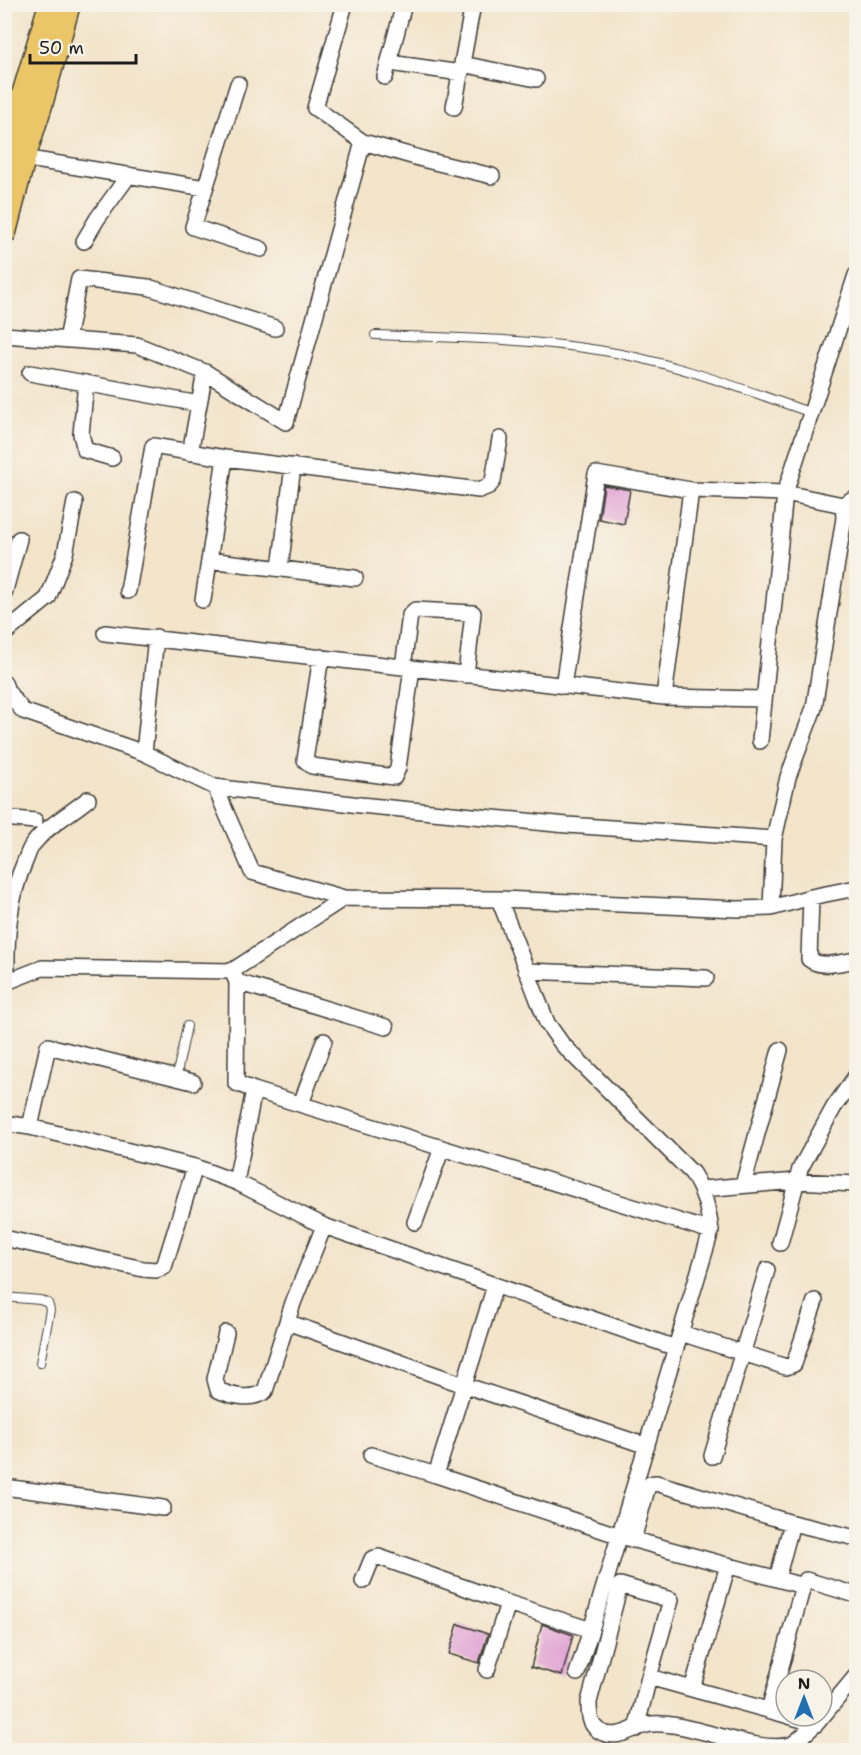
<svg xmlns="http://www.w3.org/2000/svg" width="861" height="1755" viewBox="0 0 861 1755" font-family="'Shantell Sans',sans-serif">
	<style>
		.building { fill: #e3aad7 }
		.lines { fill: none; stroke-linecap: round; stroke-linejoin: round }
		.lane-casing { stroke: #3c3a36; stroke-width: 10 }
		.street-casing { stroke: #3c3a36; stroke-width: 18 }
		.primary-casing { stroke: #3c3a36; stroke-width: 27 }
		.lane { stroke: #fff; stroke-width: 8 }
		.street { stroke: #fff; stroke-width: 15 }
		.primary { stroke: #eac669; stroke-width: 24 }
	</style>
	<rect width="100%" height="100%" fill="#f7f3e8"/>
	<filter id="ink" filterUnits="userSpaceOnUse"><feTurbulence type="fractalNoise" baseFrequency=".0167" numOctaves="2"/><feDisplacementMap in="SourceGraphic" scale="12" xChannelSelector="R" yChannelSelector="G"/><feConvolveMatrix kernelMatrix="1 2 1 2 8 2 1 2 1" color-interpolation-filters="sRGB"/></filter>
	<filter id="wash" filterUnits="userSpaceOnUse"><feTurbulence type="fractalNoise" baseFrequency=".008" numOctaves="4" result="noise"/><feDisplacementMap in="SourceGraphic" scale="24" xChannelSelector="R" yChannelSelector="G"/><feGaussianBlur stdDeviation="1.35" result="paint"/><feColorMatrix in="noise" values="0 0 0 0 0 0 0 0 0 0 0 0 0 0 0 0 0 1.4 0 .05"/><feComposite in="paint" operator="in"/></filter>
	<g filter="url(#wash)">
		<rect width="100%" height="100%" fill="#f3e4ca"/>
		<g id="blocks">
			<path class="building" d="M604,485L630,490L624,524L599,519Z
				M458,1624L488,1634L479,1663L449,1654Z
				M542,1624L573,1635L562,1676L531,1667Z"/>
		</g>
	</g>
	<g filter="url(#ink)">
		<use href="#blocks" fill-opacity="0" stroke="#3c3a36" stroke-width="1.5"/>
		<g class="lines">
			<g class="lane-casing">
				<path id="lane" d="M375,335C449,338 525,338 598,350C671,361 742,389 812,413
					M176,1078L187,1026
					M4,1297L40,1300L48,1303L50,1310L40,1363
					M4,1309L8,1298"/>
			</g>
			<g class="street-casing">
				<path id="street" d="M345,4L315,108L363,142L426,160L492,176
					M404,4L391,53L392,60L397,64L461,73
					M462,64L536,79
					M385,77L391,53
					M238,84L193,227L261,249
					M454,107L473,4
					M23,158L205,188
					M84,241L97,219L129,175
					M4,335L137,345L205,372L286,422L363,142
					M67,340L79,279L148,287L275,328
					M30,373L199,404
					M86,383L81,434L85,450L112,458
					M190,453L205,372
					M843,505L856,497
					M209,560L355,578
					M280,568L293,466
					M128,591L153,446L225,458L479,490L489,486L493,481L500,439
					M4,594L19,539
					M203,600L225,458
					M105,633L664,697L764,699
					M4,634L48,598L65,554L75,502
					M321,657L305,760L312,766L394,777L398,768L412,668
					M403,667L410,615L415,610L473,613L466,675
					M4,683L7,691L23,711L144,753L215,787L360,805L567,825L774,839
					M563,686L596,474L691,490L785,493L760,741
					M664,697L691,490
					M144,753L156,637
					M215,787L252,872L344,898
					M4,818L35,821
					M811,897L809,959C821,969 842,962 856,960
					M771,908L774,839L788,777L814,708L844,518L843,505L785,493L856,275
					M232,971L237,982L236,1083L254,1090L236,1182
					M526,971L706,978
					M7,982C6,939 8,899 26,859C28,854 30,847 34,843C48,825 70,814 88,799
					M237,982L386,1027
					M4,983L42,968L232,971L344,898L499,899L738,909L771,908L811,897L856,888
					M254,1090L711,1231
					M301,1104L324,1041
					M4,1123L30,1127L195,1167L236,1182L324,1226L676,1348
					M30,1127L48,1046L193,1082
					M743,1185L780,1050
					M702,1189L796,1181L856,1184
					M415,1222L442,1148
					M4,1238L143,1269L156,1270L164,1267L195,1167
					M780,1243L800,1169L834,1107L856,1076
					M495,1286L436,1475L620,1536L803,1586L806,1580L856,1595
					M287,1322L464,1385L647,1446
					M226,1333L215,1379L218,1390C231,1396 252,1401 265,1391L293,1303L324,1226
					M681,1333L786,1367L794,1364L815,1301
					M371,1455L436,1475
					M712,1456L767,1270
					M4,1487L163,1508
					M633,1540L647,1489L650,1484L656,1483L792,1523L856,1538
					M777,1579L792,1523
					M363,1581L372,1559L379,1557L508,1603L591,1630L711,1231C708,1207 705,1194 692,1173L562,1044L547,1023L499,899
					M487,1670L508,1603
					M577,1673L591,1630
					M649,1677L671,1600L620,1585L589,1702C589,1715 589,1727 603,1733C621,1740 635,1725 652,1724C691,1721 756,1755 791,1745C800,1740 808,1730 816,1724
					M692,1689L786,1715
					M769,1710L803,1586
					M789,1716L816,1724L856,1676
					M636,1729L649,1677L692,1689L728,1565"/>
			</g>
			<g class="primary-casing">
				<path id="primary" d="M4,162L51,4
					M4,232L23,158L40,105L68,4"/>
			</g>
			<use href="#lane" class="lane"/>
			<use href="#street" class="street"/>
			<use href="#primary" class="primary"/>
		</g>
	</g>
	<rect width="861" height="1755" fill="none" stroke="#f7f3e8" stroke-width="24"/>
	<g transform="translate(804 1698)"><circle r="28" fill="#f7f3e8" stroke="#9f9d96" stroke-width="1.5"/>
	<path d="M0-4.5L10 22L0 15L-10 22Z" fill="#1f6fb2"/>
	<text y="-9" font-size="16" font-weight="bold" text-anchor="middle" fill="#1c1c1c">N</text>
	</g>
	<path d="M30 54v9h106v-9" fill="none" stroke="#1c1c1c" stroke-width="3"/>
	<text x="39" y="54" font-size="18" fill="#1c1c1c" stroke="#f7f3e8" stroke-width="4.5" paint-order="stroke">50 m</text>
</svg>
